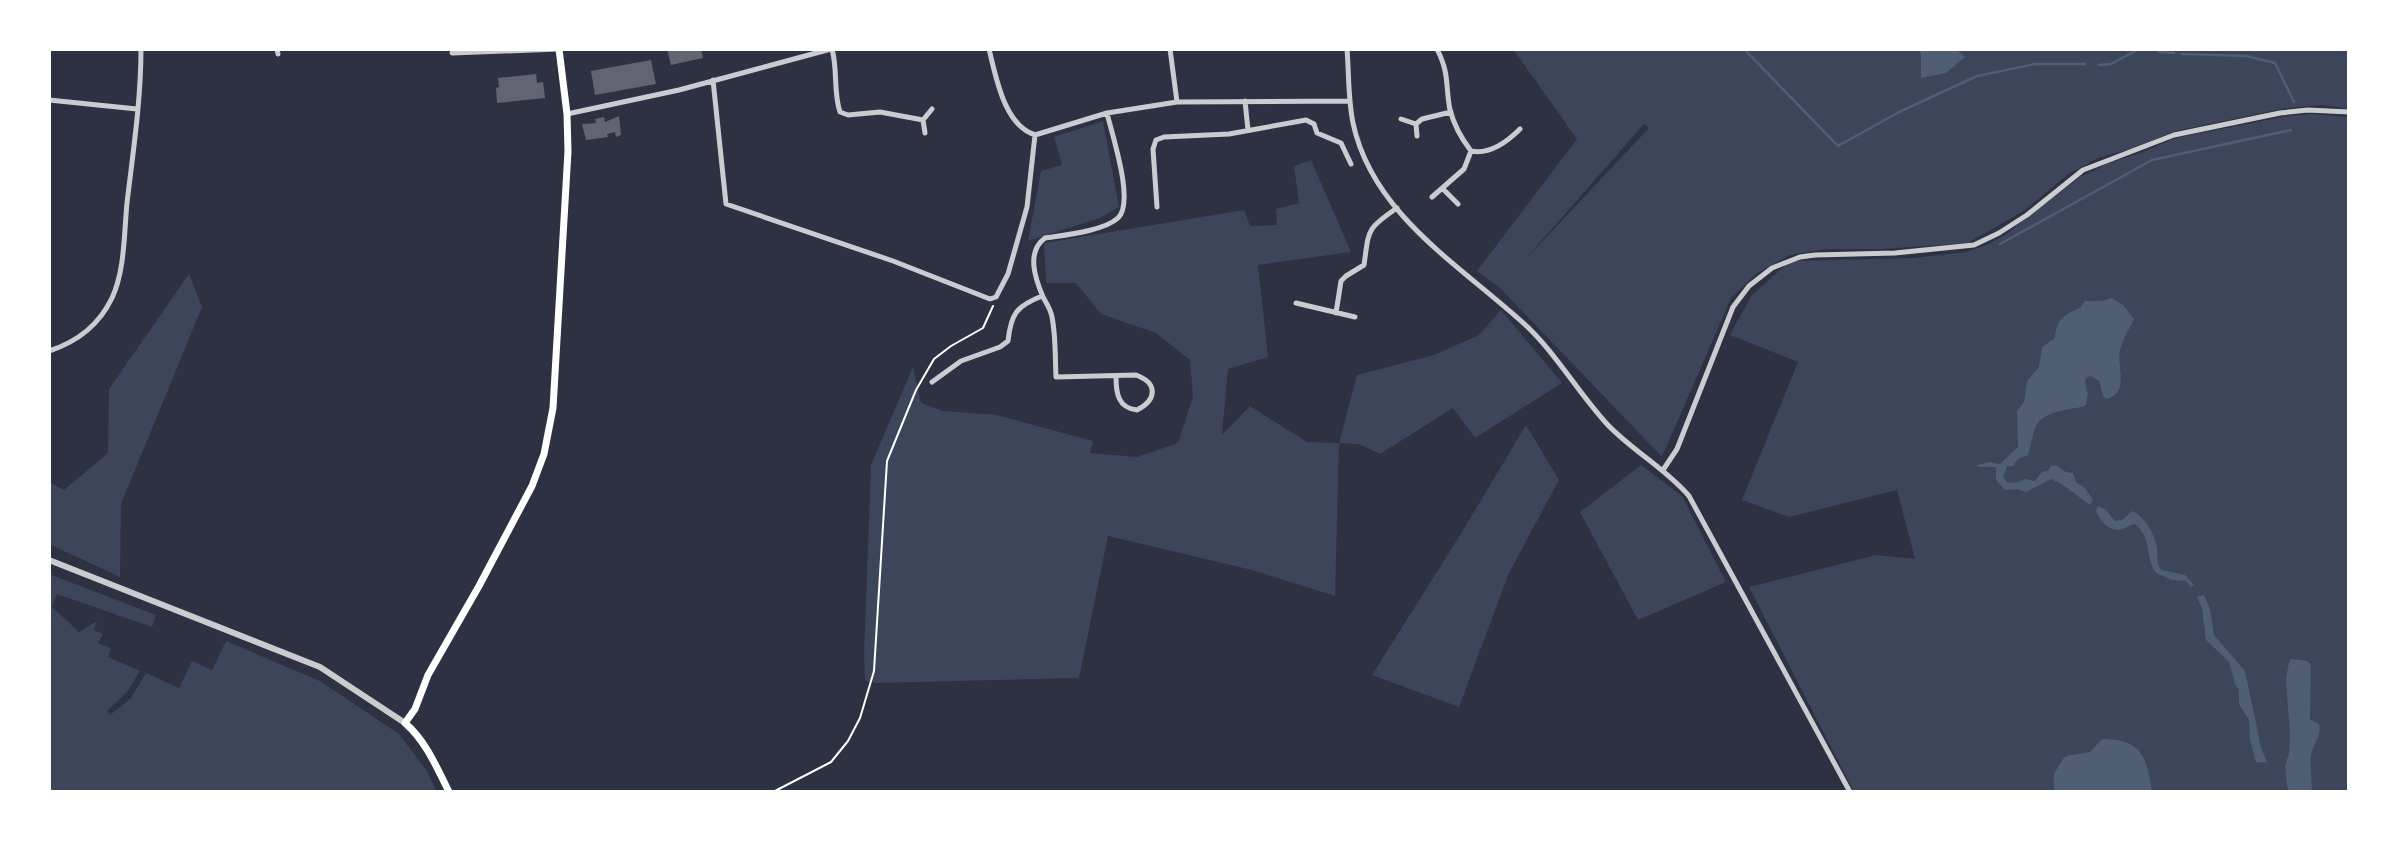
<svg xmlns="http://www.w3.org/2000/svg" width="2398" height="841" viewBox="0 0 2398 841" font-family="Jost,sans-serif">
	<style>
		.green { fill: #3c4559; fill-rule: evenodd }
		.water { fill: #4f5d75 }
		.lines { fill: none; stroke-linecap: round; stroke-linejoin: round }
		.stream { stroke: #4f5d75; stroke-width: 2.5 }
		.building { fill: #626471 }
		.path { stroke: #fff; stroke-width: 2 }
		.minor { stroke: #caccd0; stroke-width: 5 }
		.tertiary { stroke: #caccd0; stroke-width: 6 }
		.secondary { stroke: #fff; stroke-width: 7 }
	</style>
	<rect width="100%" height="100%" fill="#2d3142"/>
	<path class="green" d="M1513,49H2349V109L2323,105L2287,108L2175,131L2135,148L2098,158L2067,175L2025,210L1968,243L1883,249H1827L1790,255L1757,273L1731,298L1662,457L1500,288L1477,271L1577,139ZM1645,124L1649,128L1522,263L1644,124Z
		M2310,114L2349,117V792H1854L1749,587L1876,555L1915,559L1897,490L1789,517L1742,500L1798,362L1730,335L1751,296L1790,261L1913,258L1966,252L1987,245L2005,235L2080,177L2109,163L2143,152L2176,138L2282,117Z
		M1103,121L1119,207L1100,218L1028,241L1041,171L1062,165L1054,137Z
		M1311,160L1351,252L1258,265L1268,357L1228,369L1222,435L1250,406L1307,442L1339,443L1357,375L1434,355L1479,335L1501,310L1562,383L1475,438L1453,408L1380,454L1359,444L1339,443L1335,596L1252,570L1108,536L1079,678L877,683L865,681L864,656L871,465L913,367L921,403L943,411L997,415L1093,441L1090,453L1137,457L1178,443L1193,397L1190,360L1156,333L1101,314L1076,283H1046L1044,243L1244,210L1250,226L1277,225L1276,209L1299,203L1294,166Z
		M189,274L202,307L121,504L120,577L49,544V482L64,490L108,453L109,389Z
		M1526,425L1559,480L1509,573L1459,707L1372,675L1462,532Z
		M1641,465L1682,496L1726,582L1638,620L1580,512Z
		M49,574L156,615L152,627L57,594L52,607L79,632L97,621L94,630L103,634L98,643L111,648L108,657L140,671L127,692L107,711L110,715L131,698L146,673L179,688L192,661L212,670L226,641L320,681L399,734L427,771L437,792H49Z"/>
	<path class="water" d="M1918,49H1956L1965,57L1946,73L1921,78V54Z
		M2112,298L2123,305L2134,319C2129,330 2123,338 2120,350C2116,367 2131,393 2106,399L2103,396L2099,381L2091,376L2086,378L2085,382L2088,394L2086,405C2079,409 2076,407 2069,409C2032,417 2037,423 2028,455L2018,459L2013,466H2007L2003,477L2007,482C2013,484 2020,482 2025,479L2035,481L2042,472L2048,471L2051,466L2056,465L2066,472L2073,473L2076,482L2085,488L2093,500L2090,505C2077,496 2066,485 2051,479L2026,492L2017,489L2005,490L1996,480V467H1978L1977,465L1990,462L2000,464L2018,447L2017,411L2024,402L2027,381L2039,367L2042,347L2055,338C2056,320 2064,314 2080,308L2085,301H2102Z
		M2098,506L2106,510L2115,521L2122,520L2132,511C2144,515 2155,535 2157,547C2158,556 2156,561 2161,570L2185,575L2194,585L2191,587L2186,581L2172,580L2156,573C2144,555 2153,540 2135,524C2129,525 2124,530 2118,530C2107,530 2100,520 2096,511Z
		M2204,595L2210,609L2214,635L2245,671L2261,747L2267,763L2256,762L2250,740L2249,720L2239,704V690L2235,684L2229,662L2206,640L2202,608L2197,597Z
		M2291,659L2307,661L2311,665L2310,719L2319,724C2322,735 2315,740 2312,751C2309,763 2312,779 2312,792H2290L2287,786L2285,765L2289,754L2290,735L2286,679L2289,662Z
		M2102,739C2142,739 2147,757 2152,792H2054V774L2063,759L2066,756L2090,752Z"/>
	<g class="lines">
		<path class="stream" d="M1744,49L1838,146L1899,112L1977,76L2035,64H2085
			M2158,49L2159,52L2174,53
			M2182,54L2246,56L2275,63L2294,102
			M2099,65L2111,64L2139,49
			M2000,244L2152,160L2291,130"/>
	</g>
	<path class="building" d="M667,49H701L703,58L671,65Z
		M651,60L656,84L595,95L591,71Z
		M536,74L537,83L543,82L545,98L497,103L496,88L499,87L498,78Z
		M619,116L621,135L616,137L615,132L607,134L608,137L586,140L582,124L596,123L595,119L604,117L605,122Z"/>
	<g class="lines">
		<path class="path" d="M773,792L831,762L848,741L860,718L874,671L887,461L916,390L934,359L951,346L983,328L993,306"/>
		<path class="minor" d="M277,49L278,54
			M832,49C838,70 833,92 840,112L848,115L880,112L923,120
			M989,49C996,77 1004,125 1035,135L1107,113L1177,102L1350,101
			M1170,49L1177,102
			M1347,49C1349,73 1348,99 1353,123C1372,213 1458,264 1521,321C1554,350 1576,390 1606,423C1631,450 1665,468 1689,496L1850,792
			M1437,49C1450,75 1445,84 1450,110C1454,125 1461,138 1471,151
			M452,53L559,49
			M713,80L726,204L893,261L990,299L996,297L1008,274L1027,207L1035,135
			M49,100L137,109
			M1245,101L1248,130
			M1107,113C1112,135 1135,202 1118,218C1104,231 1064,235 1045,238C1026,252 1035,278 1043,297C1047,304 1051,310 1052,317C1056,337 1055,358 1056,377L1136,375C1158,383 1157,400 1137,410C1118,408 1116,393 1116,377
			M567,114L679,90L831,49
			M1401,119L1416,124L1417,136
			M1416,124L1422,119L1451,112
			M925,133L923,120L932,109
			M1443,189L1458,204
			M1432,197L1464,169L1471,151C1490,155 1507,142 1520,129
			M1157,207L1153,149L1156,140L1164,137L1229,134L1306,120L1314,124L1317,133L1341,143L1351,164
			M1296,303L1355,317
			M1336,313L1341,281L1346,276L1364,265C1369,230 1366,229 1397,208
			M49,351C77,342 99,325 112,298C125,270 124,233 127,203C133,152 141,100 141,49
			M932,382L961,361L1000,347L1008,341C1011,313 1017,306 1042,296
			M1663,470L1677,449L1733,307L1749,286L1772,268L1800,257L1815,255L1895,253L1974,245L1999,233L2027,215L2083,170L2174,135L2280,113L2308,110L2349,112"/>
		<path class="tertiary" d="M49,560L320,667L405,723"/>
		<path class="secondary" d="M449,792C437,768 426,741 405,723L415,709L428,675L479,586L532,486L544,454L553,408L568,151L567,114L559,49"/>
	</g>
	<rect width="2398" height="841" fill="none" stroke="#ffffff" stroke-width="102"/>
</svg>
